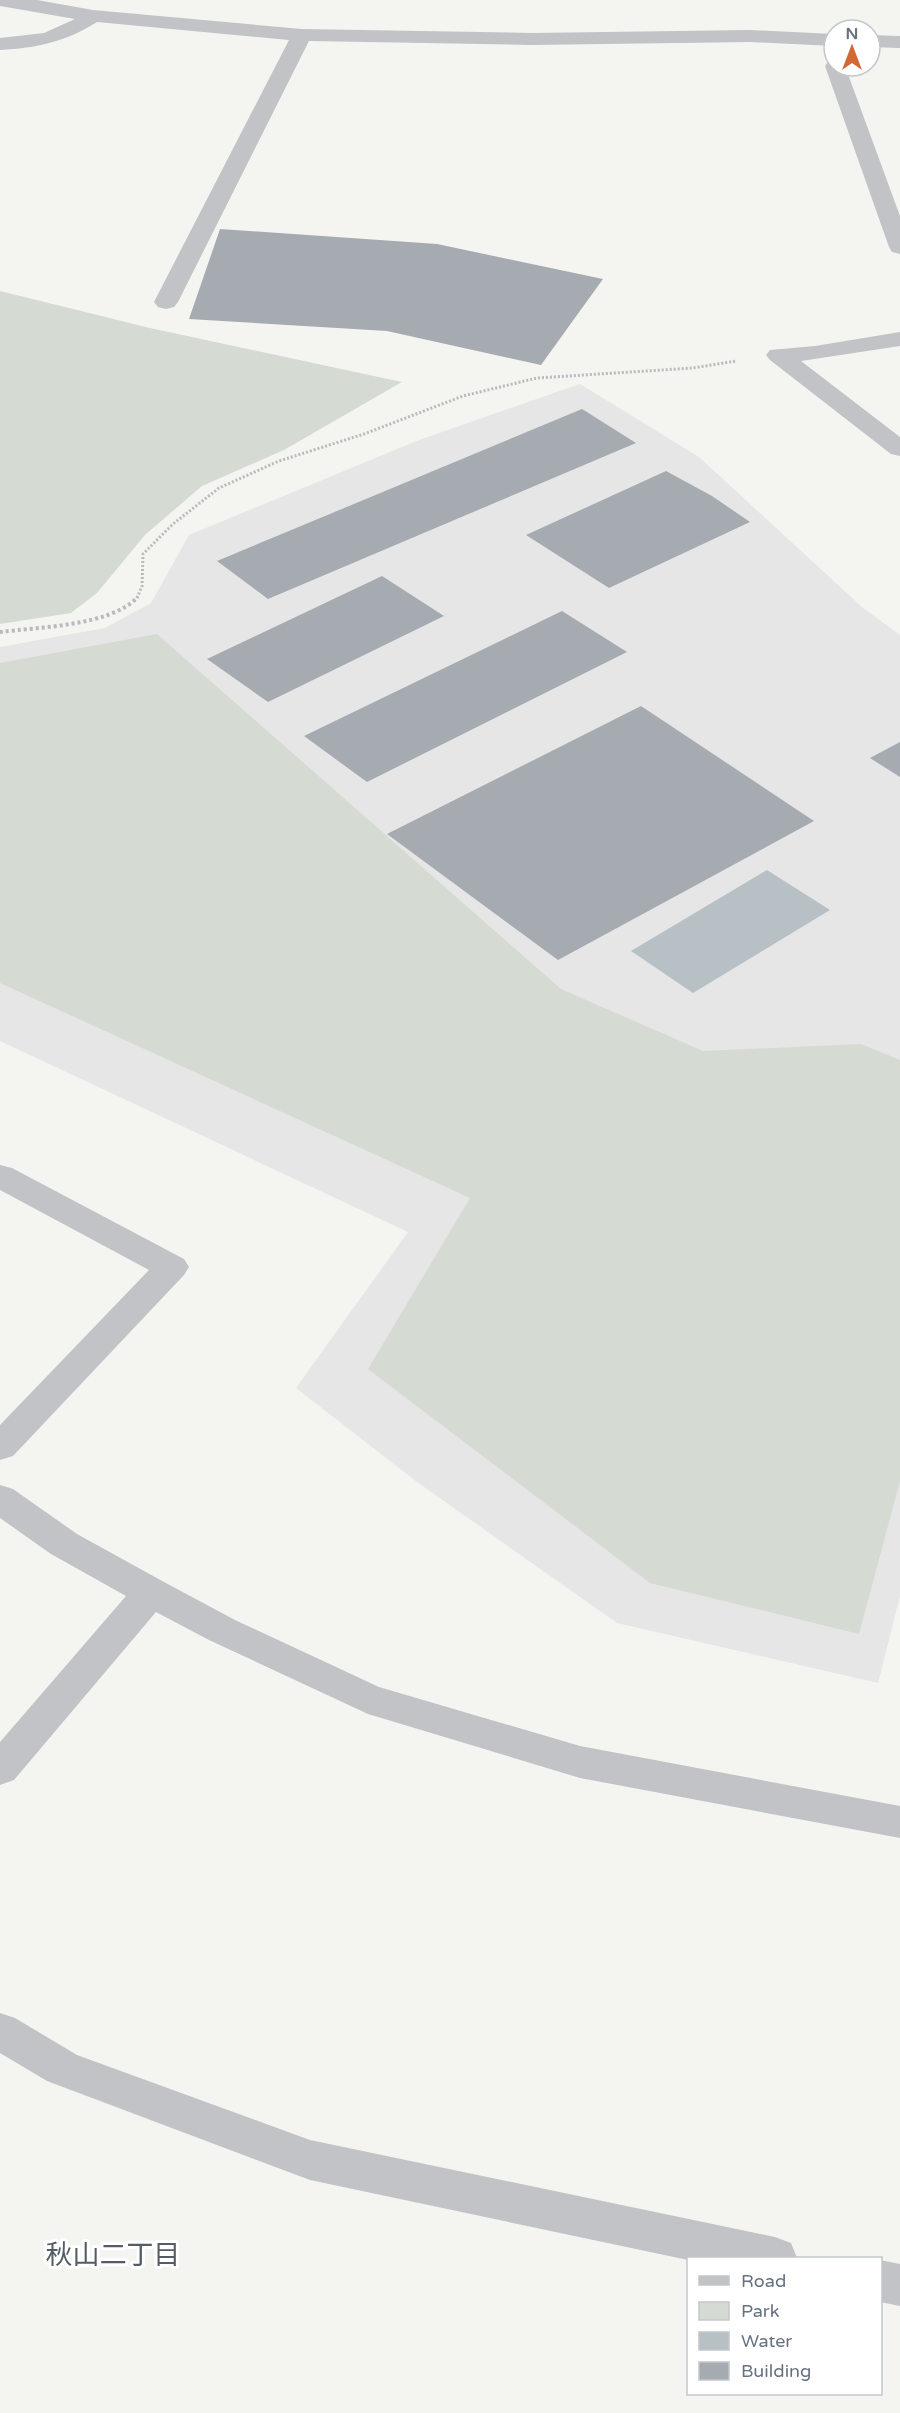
<svg xmlns="http://www.w3.org/2000/svg" width="900" height="2413" viewBox="0 0 900 2413" font-family="'Varela Round','Noto Sans JP',sans-serif">
	<style>
		.built { fill: #e5e6e5 }
		.green { fill: #d5dbd3 }
		.water { fill: #b7c0c5 }
		.building { fill: #a5abb1 }
		.lines { fill: none; stroke-linecap: round; stroke-linejoin: round }
		.path-far1 { stroke: #b8babd; stroke-width: 3; stroke-dasharray: 2 2; stroke-linecap: butt }
		.path { stroke: #b8babd; stroke-width: 4; stroke-dasharray: 3 3; stroke-linecap: butt }
		.minor { fill: #c1c3c7; fill-rule: evenodd }
		.labels { text-anchor: middle; dominant-baseline: central; stroke-width: 6; stroke-linejoin: round; paint-order: stroke }
		.near-neighbourhood-label { font-size: 27px; fill: #545c65; stroke: #fff }
	</style>
	<rect width="100%" height="100%" fill="#f4f5f1"/>
	<path class="built" d="M580,384L699,457L863,608L900,635V1596L878,1683L617,1623L417,1482L296,1388L408,1232L0,1041V647L105,628L151,603L189,535L419,440Z"/>
	<path class="green" d="M0,291L150,328L402,382L284,450L202,486L145,535L97,593L71,613L0,624Z
		M157,634L561,989L703,1051L861,1044L900,1060V1481L859,1634L650,1583L368,1369L470,1198L0,983V663Z"/>
	<path class="water" d="M767,870L830,910L693,993L631,951Z"/>
	<path class="building" d="M220,229L437,244L603,279L541,365L387,331L189,319Z
		M582,409L636,443L268,599L217,561Z
		M666,471L712,496L750,522L609,588L526,535Z
		M382,576L444,616L268,702L207,659Z
		M562,611L627,652L367,782L304,736Z
		M641,706L814,821L558,960L387,834Z
		M900,742V777L870,758Z"/>
	<g class="lines">
		<path class="path-far1" d="M137,598L142,586L143,554L173,524L219,488L279,461L364,434L463,396L537,378L693,368L736,361"/>
		<path class="path" d="M0,632C40,627 110,626 138,597"/>
		<path class="minor" d="M0,0H37L93,10L302,29L532,33L750,30L834,34V46L750,42L532,45L309,41L178,302L174,307L166,309L158,307L154,302L289,40L97,22C66,42 36,48 0,50V38L44,33L75,19L0,6Z
			M870,35L900,36V48L870,47Z
			M834,60V66H845L900,216V254L892,252L889,247L825,66L828,62Z
			M900,332V346L801,361L900,437V456L891,454L770,360L766,355L770,350L815,346Z
			M0,1165L12,1168L184,1259L189,1267L184,1275L13,1456L0,1460V1425L149,1270L0,1190Z
			M0,1485L13,1489L77,1534L164,1582L235,1620L379,1687L580,1746L900,1806V1838L580,1778L368,1714L209,1640L156,1612L14,1780L0,1785V1742L126,1596L51,1554L0,1518Z
			M0,2013L15,2018L77,2055L310,2140L775,2237L791,2243L797,2258L688,2260L310,2180L47,2081L0,2053Z
			M880,2260L900,2264V2306L880,2302Z"/>
	</g>
	<g class="labels">
		<g class="near-neighbourhood-label">
			<text x="113" y="2255">秋山二丁目</text>
		</g>
	</g>
	<rect x="687" y="2257" width="195" height="138" fill="#ffffff" stroke="#c2c7cc" stroke-width="1.5"/>
	<rect x="699" y="2276" width="30" height="9" fill="#c1c3c7" stroke="#c2c7cc" stroke-width="1.5"/>
	<text x="741" y="2287" font-size="18" fill="#677280">Road</text>
	<rect x="699" y="2302" width="30" height="18" fill="#d5dbd3" stroke="#c2c7cc" stroke-width="1.5"/>
	<text x="741" y="2317" font-size="18" fill="#677280">Park</text>
	<rect x="699" y="2332" width="30" height="18" fill="#b7c0c5" stroke="#c2c7cc" stroke-width="1.5"/>
	<text x="741" y="2347" font-size="18" fill="#677280">Water</text>
	<rect x="699" y="2362" width="30" height="18" fill="#a5abb1" stroke="#c2c7cc" stroke-width="1.5"/>
	<text x="741" y="2377" font-size="18" fill="#677280">Building</text>
	<g transform="translate(852 48)"><circle r="28" fill="#ffffff" stroke="#c2c7cc" stroke-width="1.5"/>
	<path d="M0-4.5L10 22L0 15L-10 22Z" fill="#d26834"/>
	<text y="-9" font-size="16" font-weight="bold" text-anchor="middle" fill="#677280">N</text>
	</g>
</svg>
